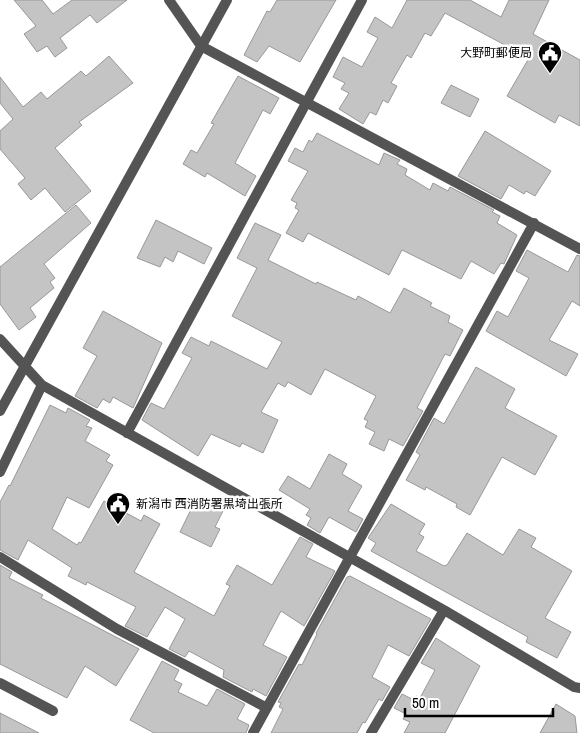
<svg xmlns="http://www.w3.org/2000/svg" width="580" height="733" viewBox="0 0 580 733" font-family="'Archivo Narrow','Noto Sans JP',sans-serif">
	<style>
		.building { fill: #c4c4c4; stroke: #989898 }
		.lines { fill: none; stroke-linecap: round; stroke-linejoin: round }
		.street { stroke: #545454; stroke-width: 10 }
		.labels { text-anchor: middle; dominant-baseline: central; stroke-width: 5; stroke-linejoin: round; paint-order: stroke }
		.poi-label { font-size: 12px; fill: #000; stroke: #fff; text-anchor: end }
	</style>
	<rect width="100%" height="100%" fill="#fff"/>
	<path class="building" d="M14,0H42L53,14L72,0H127L97,23L90,15L60,38L67,48L55,57L47,46L37,52L24,34L36,26Z
		M277,0H336L300,62L269,46L257,62L244,55L267,11L270,12Z
		M407,0H470L501,17L509,0H549L533,34L580,60V126L559,115L555,123L507,96L529,58L445,13L431,36L425,33L411,58L407,55L391,83L397,86L388,103L383,100L376,115L370,112L363,124L339,109L349,93L341,89L345,83L333,77L343,57L362,67L378,38L367,32L375,17L392,28Z
		M109,56L133,83L79,122L82,125L55,148L91,191L65,212L45,188L31,200L18,184L25,178L0,149V131L13,119L0,103V77L23,107L41,92L47,99L81,71L86,76Z
		M238,76L279,98L270,114L263,110L235,163L256,176L245,196L207,173L205,177L183,164L191,150L197,153L214,124L211,123Z
		M451,85L479,99L470,117L441,103Z
		M485,131L551,171L535,196L526,191L524,194L509,185L501,199L458,176Z
		M317,133L379,165L384,153L400,160L397,164L407,169L405,175L430,190L433,183L448,191L450,187L494,210L492,212L500,216L497,223L517,235L504,264L501,263L494,274L471,261L461,279L402,250L389,275L308,233L303,242L286,233L299,210L295,208L297,203L291,200L308,171L288,161L295,148L303,152L309,140L312,142Z
		M76,205L91,223L44,264L55,278L50,282L54,288L30,308L36,317L19,330L0,304V267Z
		M156,220L212,248L204,264L178,251L173,262L165,257L160,267L137,258Z
		M255,223L281,235L268,260L316,284L317,282L356,300L358,296L390,313L404,288L432,303L430,306L450,316L448,322L463,330L450,356L445,354L417,408L423,411L403,446L389,439L384,451L369,444L375,432L365,427L368,421L364,419L376,396L325,369L311,395L288,382L285,387L278,383L261,412L278,420L263,453L242,443L240,447L211,434L198,456L142,420L151,403L164,409L192,358L182,353L191,337L209,346L211,341L267,369L282,342L232,316L257,268L237,258Z
		M527,250L568,272L577,255L580,256V306L572,301L549,340L578,354L566,376L486,331L497,311L508,317L529,278L516,271Z
		M103,311L162,343L133,408L113,397L110,403L103,399L97,408L75,396L97,356L83,348Z
		M476,367L515,389L505,408L557,436L535,475L502,457L470,515L456,507L457,504L426,487L425,490L406,480L420,455L416,452L434,418L444,424Z
		M50,405L66,413L68,408L90,420L86,426L92,428L85,441L110,455L106,461L113,465L89,508L67,497L52,529L77,545L79,542L81,543L104,501L141,521L144,515L160,524L134,572L214,616L230,586L226,584L237,565L272,585L300,537L313,544L306,557L335,571L304,626L281,611L263,645L287,657L266,696L253,689L252,692L223,677L224,670L189,651L185,657L169,649L185,619L165,607L147,637L125,626L136,607L87,582L86,585L68,576L72,568L28,540L18,560L0,550V502L9,485L10,486Z
		M329,454L347,464L342,474L362,486L348,511L363,519L356,532L329,517L320,533L307,525L311,518L306,515L310,509L279,490L288,476L310,489Z
		M203,499L224,509L215,527L220,529L211,547L180,532L195,501L201,504Z
		M391,504L425,524L419,534L424,537L416,551L444,566L447,565L467,533L503,555L519,529L536,538L531,547L572,571L545,618L571,632L557,658L526,642L528,637L371,551L376,543L368,538Z
		M0,565L12,572L9,578L43,595L41,598L139,649L116,686L85,666L67,698L0,664Z
		M350,576L431,619L409,656L388,645L372,677L390,687L382,701L379,699L365,723L363,722L357,733H271L283,709L279,707L281,703L278,702L299,664L302,665L317,634L316,633L347,577Z
		M436,638L480,666L445,733H404L410,722L403,719L406,714L394,708L402,694L414,700L416,696L420,698L435,670L421,663Z
		M162,661L179,670L174,680L182,684L178,692L207,706L217,689L245,704L237,719L249,725L246,733H154L130,720Z
		M556,704L575,716L577,733H540Z
		M0,713L39,733H0Z"/>
	<g class="lines">
		<path class="street" d="M169,0L201,46L580,249
			M0,339L42,385L444,610L574,687L580,688
			M0,411L227,0
			M127,433L362,0
			M0,472L42,385
			M0,557L117,629L267,708
			M0,683L53,711
			M253,733L534,223
			M371,733L444,610"/>
	</g>
	<defs>
		<g id="civic-pin" transform="scale(1.25)"><path d="M0 17L-7.5 6A9.5 9.5 0 1 1 7.5 6Z" fill="#000" stroke="#fff"/><path d="M-.6-6.5H3V-4.5H.6V-3L4-1V1h2V6H-6V1h2V-1L-.6-3ZM-1.2 2.5V6h2.4V2.5Z" fill="#fff"/></g>
	</defs>
	<g fill-rule="evenodd">
		<use href="#civic-pin" x="550" y="53"/>
		<use href="#civic-pin" x="118" y="504"/>
	</g>
	<g class="labels">
		<g class="poi-label">
			<text x="532" y="53">大野町郵便局</text>
			<text x="136" y="504" text-anchor="start">新潟市 西消防署黒埼出張所</text>
		</g>
	</g>
	<path d="M405 708v8h148v-8" fill="none" stroke="#000000" stroke-width="2.5"/>
	<text x="412" y="708" font-size="15" fill="#000000" stroke="#ffffff" stroke-width="4" paint-order="stroke">50 m</text>
</svg>
